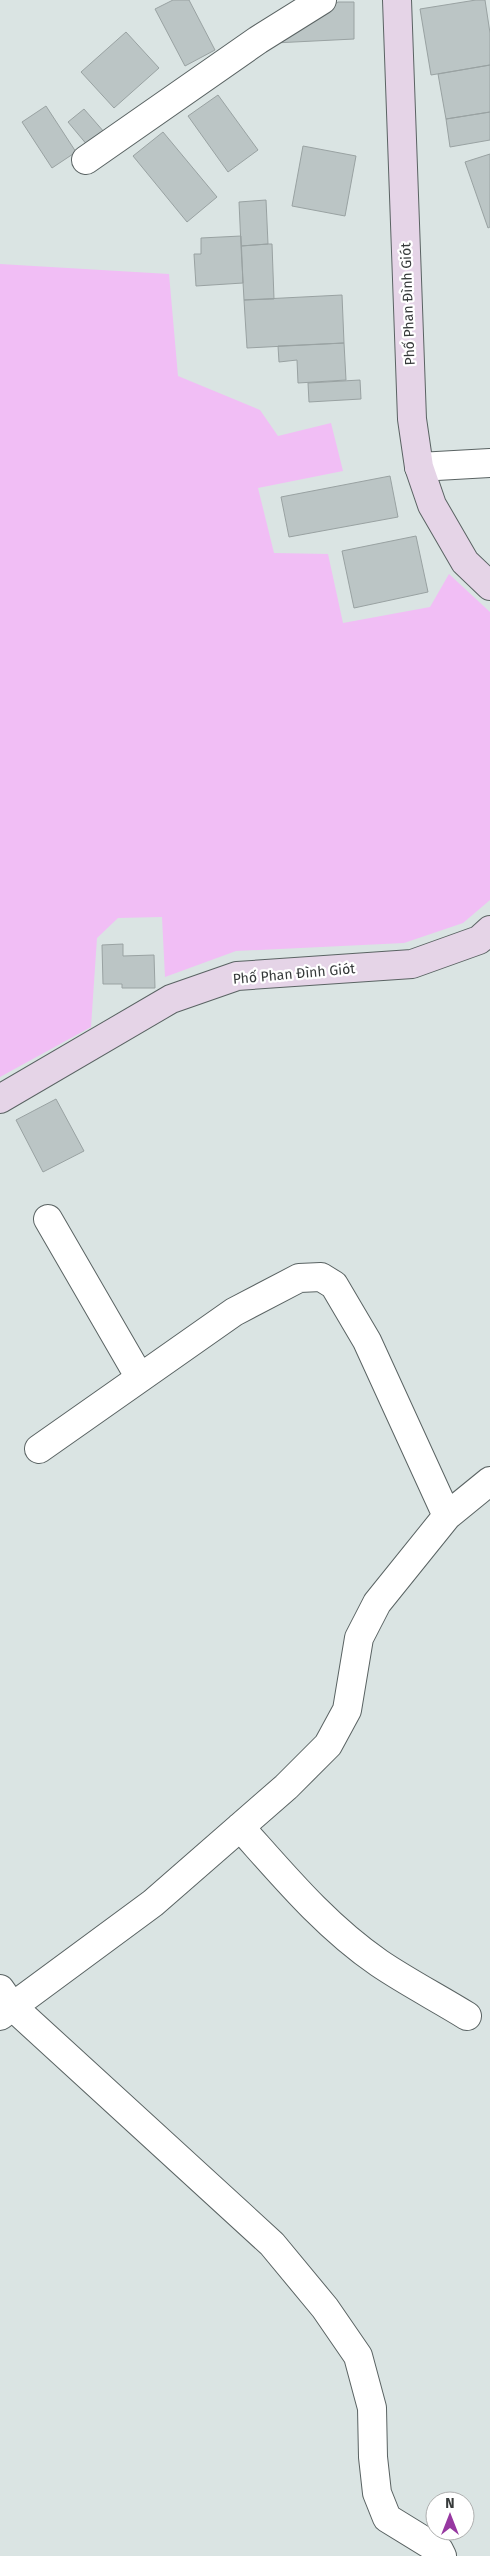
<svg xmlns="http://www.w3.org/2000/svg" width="490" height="2556" viewBox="0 0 490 2556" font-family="'Fira Sans',sans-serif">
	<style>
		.green { fill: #f1bef5 }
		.building { fill: #bbc5c5; stroke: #99a2a2 }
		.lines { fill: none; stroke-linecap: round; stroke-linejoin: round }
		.street-casing { stroke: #5a6363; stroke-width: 30 }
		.secondary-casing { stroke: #5a6363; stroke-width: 30 }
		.street { stroke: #fff; stroke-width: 28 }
		.secondary { stroke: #e5d4e7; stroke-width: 28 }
		.labels { text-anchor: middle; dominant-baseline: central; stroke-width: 4.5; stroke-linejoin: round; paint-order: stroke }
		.street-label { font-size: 14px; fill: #363a3a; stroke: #fff }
	</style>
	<rect width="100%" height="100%" fill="#dae4e3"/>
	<path class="green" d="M0,264L169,274L178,376L260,410L278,436L331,423L343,471L258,488L274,553L328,554L343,623L430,607L449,574L490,612V900L463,923L404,943L236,951L165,977L162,917L118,918L97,938L91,1027L0,1077Z"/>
	<path class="building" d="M173,0H189L215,50L185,66L155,9Z
		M476,0H485L490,33V65L431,75L420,9Z
		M338,2H354V39L274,43Z
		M126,32L159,68L114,108L81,72Z
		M490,65V112L446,119L438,74Z
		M218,95L258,150L228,172L188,116Z
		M46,106L76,152L52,168L22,122Z
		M84,109L105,133L88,146L68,122Z
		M490,112V140L450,147L446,119Z
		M163,132L217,197L187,222L133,156Z
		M303,146L356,156L345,216L292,206Z
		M490,154V227L488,228L465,162Z
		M266,200L268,244L241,246L239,202Z
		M241,236L243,283L196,286L194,254H201V238Z
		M268,244H272L274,299L244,300L241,246Z
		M342,295L344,343L247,348L244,300Z
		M344,343L346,380L298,383L297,360L279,362L278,346Z
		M360,380L361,399L309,402L308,383Z
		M390,476L398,517L289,537L281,497Z
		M416,536L428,592L354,608L342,551Z
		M123,944V956L154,955L155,988H122V984H103L102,945Z
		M56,1099L84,1151L43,1172L16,1120Z"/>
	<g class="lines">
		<g class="street-casing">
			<path id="street" d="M86,160L258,40L322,0
				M419,467L490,463
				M48,1219L140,1378
				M39,1449L234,1312L299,1278L321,1277L334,1285L367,1341L447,1516
				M240,1827C283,1875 325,1926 379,1963C407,1982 438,1998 467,2016
				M0,1989L12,2006L272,2244L325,2308L358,2356L372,2408L373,2457L377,2493L387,2518L439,2550L442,2556
				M0,2016L153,1903L286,1787L328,1745L347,1710L359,1638L377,1603L447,1516L490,1481"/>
		</g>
		<g class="secondary-casing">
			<path id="secondary" d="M397,0L412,419L419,467L432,505L465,562L490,586
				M0,1099L171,999L237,976L412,964L479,940L490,930"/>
		</g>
		<use href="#street" class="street"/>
		<use href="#secondary" class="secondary"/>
	</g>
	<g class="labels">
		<g class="street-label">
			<text transform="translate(408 304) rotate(-92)">Phố Phan Đình Giót</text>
			<text transform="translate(294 974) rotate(-5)">Phố Phan Đình Giót</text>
		</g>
	</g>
	<g transform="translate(450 2516)"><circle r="24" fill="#ffffff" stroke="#afb0b0"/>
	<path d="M0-4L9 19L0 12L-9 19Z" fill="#9738a1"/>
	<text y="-8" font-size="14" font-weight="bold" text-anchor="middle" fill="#363a3a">N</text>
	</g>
</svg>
